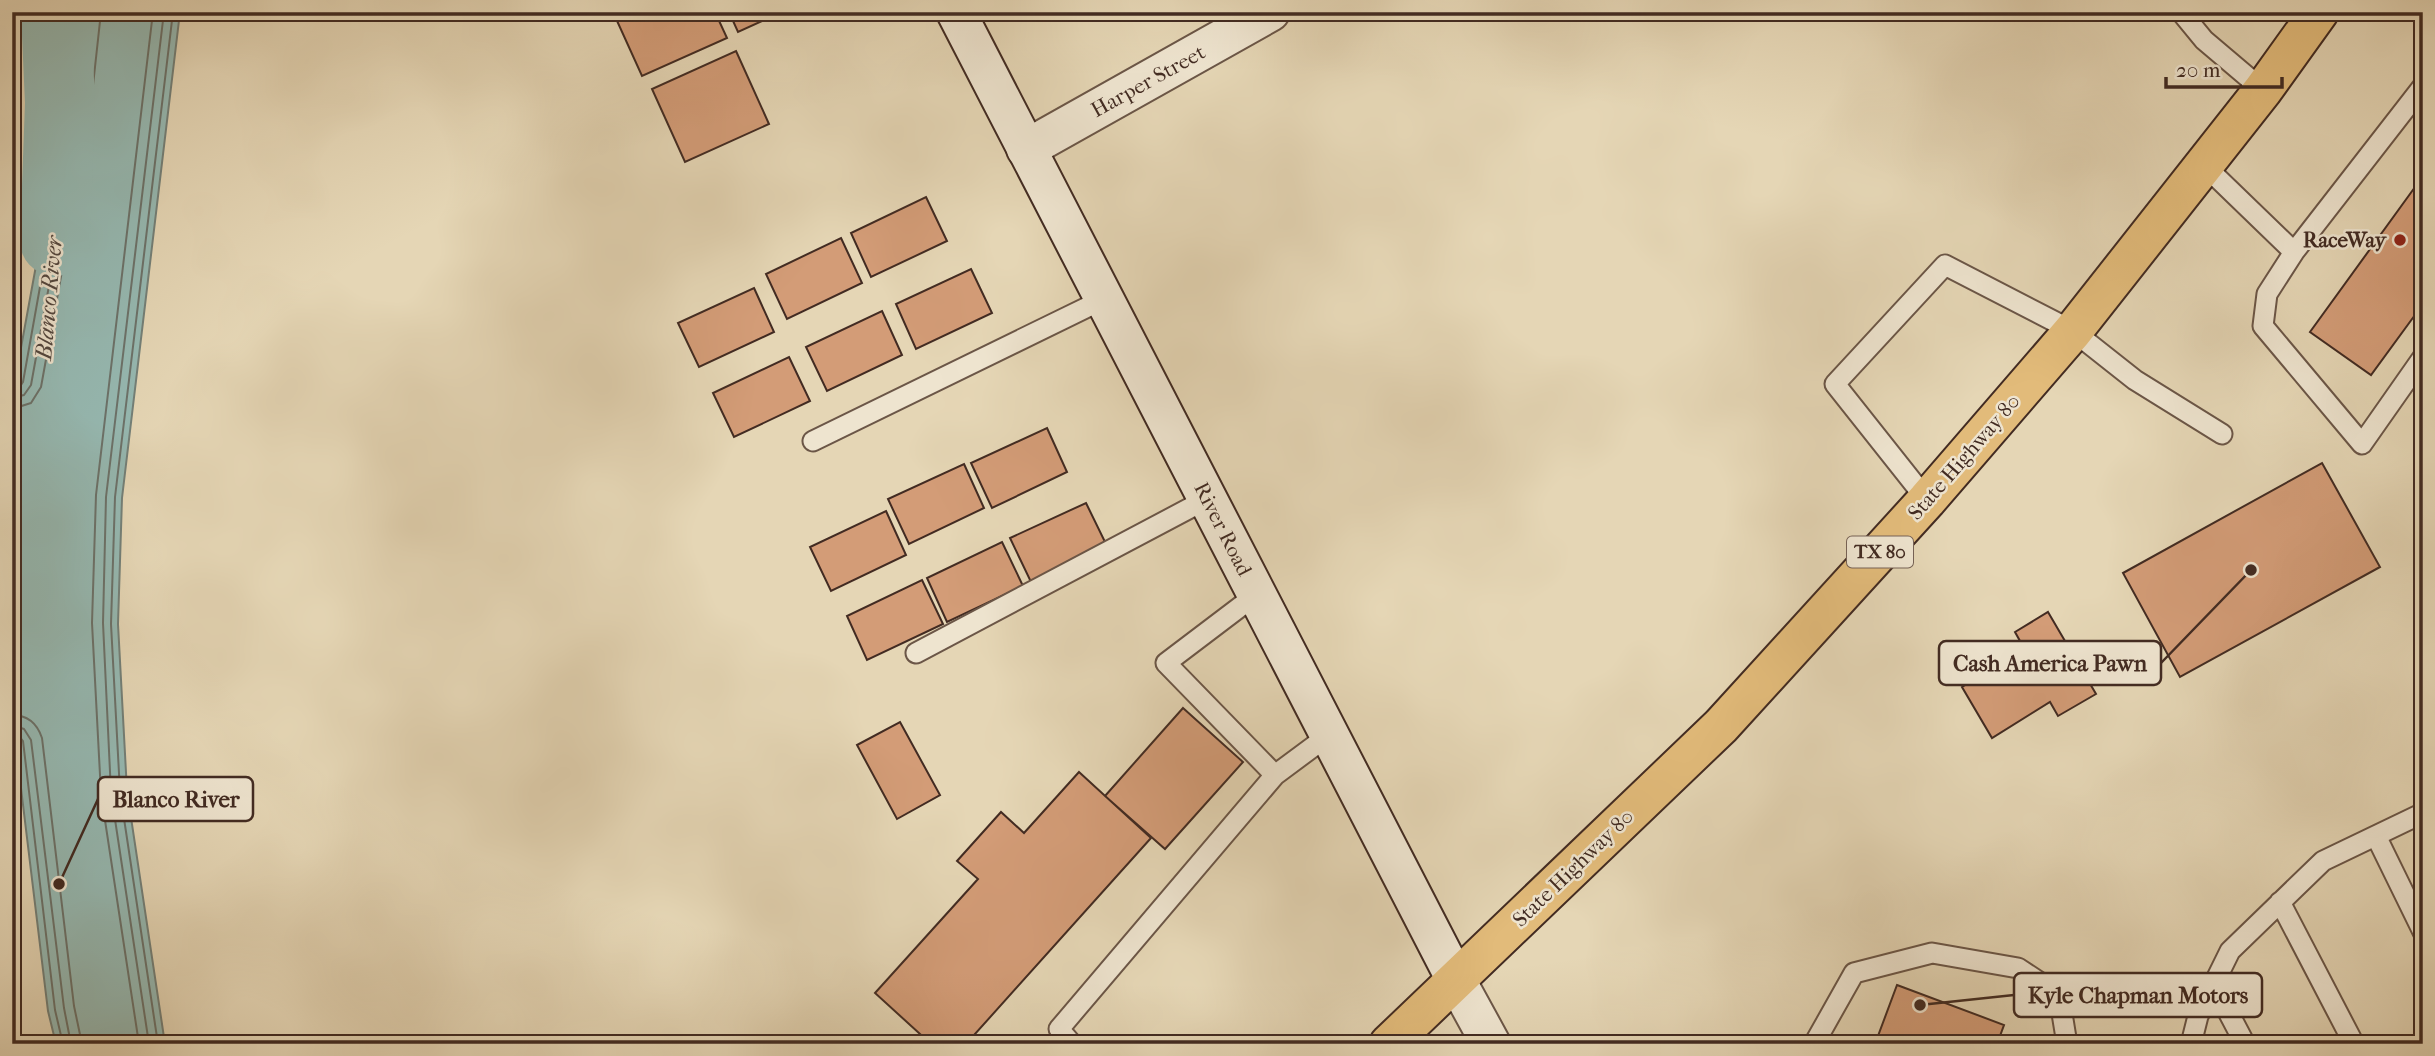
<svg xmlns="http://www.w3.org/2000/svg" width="2435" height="1056" viewBox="0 0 2435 1056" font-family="'IM FELL French Canon',serif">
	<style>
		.water { fill: #96b9b2; stroke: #748078; stroke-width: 2 }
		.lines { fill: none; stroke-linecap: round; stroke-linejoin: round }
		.shore { stroke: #6c726a; stroke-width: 2 }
		.river { stroke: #96b9b2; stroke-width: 70 }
		.building { fill: #d39c77; stroke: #422b22; stroke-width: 2 }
		.lane-casing { stroke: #6b5647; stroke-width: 23 }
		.street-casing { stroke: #6b5647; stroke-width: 42 }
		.secondary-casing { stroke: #422b22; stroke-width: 42 }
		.primary-casing { stroke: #422b22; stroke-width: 42 }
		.lane { stroke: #eee4cf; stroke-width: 19 }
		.street { stroke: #eee4cf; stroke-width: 38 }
		.secondary { stroke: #eee4cf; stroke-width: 38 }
		.primary { stroke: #e2bb7a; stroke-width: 38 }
		.poi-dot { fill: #8f2418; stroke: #eee4cf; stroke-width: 2.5 }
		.labels { text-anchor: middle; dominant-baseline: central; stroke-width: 5; stroke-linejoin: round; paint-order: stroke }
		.shield { fill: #eee4cf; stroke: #766256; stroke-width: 2 }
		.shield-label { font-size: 19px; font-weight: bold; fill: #422b22 }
		.street-label { font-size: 21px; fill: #422b22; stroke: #eee4cf }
		.poi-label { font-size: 21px; font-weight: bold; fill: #422b22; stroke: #eee4cf; text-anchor: end }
		.water-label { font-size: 23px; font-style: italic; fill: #53473f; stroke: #eee4cf }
		.leader { fill: none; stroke: #422b22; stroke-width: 2.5 }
		.callout-dot { fill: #422b22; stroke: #eee4cf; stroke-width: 2.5 }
		.callout { fill: #eee4cf; stroke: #422b22; stroke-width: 2.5 }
		.callout-label { font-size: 23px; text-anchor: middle; font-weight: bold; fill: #422b22 }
	</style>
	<rect width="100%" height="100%" fill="#e5d6b5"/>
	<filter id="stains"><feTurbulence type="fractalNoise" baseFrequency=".00286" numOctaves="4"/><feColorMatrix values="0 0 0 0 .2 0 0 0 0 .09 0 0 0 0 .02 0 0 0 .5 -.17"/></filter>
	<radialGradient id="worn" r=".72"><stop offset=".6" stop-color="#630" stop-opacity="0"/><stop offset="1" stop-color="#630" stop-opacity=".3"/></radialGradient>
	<path class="water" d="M75,12H180L122,498L118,624L127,791L165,1044H56L48,1011L12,714V417L16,375L63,118Z"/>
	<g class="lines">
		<path class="shore" d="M12,389L19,388L23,382L70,119L82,12
			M12,398L24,395L31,385L79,120L90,12
			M12,409L31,403L41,387L89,122L101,12
			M12,715C28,715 37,723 42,738L74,1006L82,1044
			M12,725L24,729L31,740L64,1008L71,1044
			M12,734L19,736L23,741L55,1010L63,1044
			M139,1044L101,794L92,623L96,495L153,12
			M149,1044L111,793L103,623L106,497L164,12
			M158,1044L120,792L111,624L115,497L173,12"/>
		<path class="river" d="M55,241L60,103L56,12"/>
	</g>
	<path class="building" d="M613,12H715L727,38L642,76Z
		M729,12H782L738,32Z
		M736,51L769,124L685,162L652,89Z
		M2423,176V304L2371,375L2310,332Z
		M926,197L947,241L871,277L851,233Z
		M841,238L862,283L787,319L766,274Z
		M971,269L992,313L916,349L896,304Z
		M754,288L774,332L699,367L678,323Z
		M882,311L902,355L827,391L806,347Z
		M789,357L810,401L734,437L713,393Z
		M1047,428L1067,472L992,508L971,463Z
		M2322,463L2380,567L2180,677L2123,573Z
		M964,464L984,508L909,544L888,499Z
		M1086,503L1107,546L1031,582L1010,538Z
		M886,511L906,555L831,591L810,547Z
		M1002,542L1023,586L947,622L927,578Z
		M922,580L943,624L867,660L847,616Z
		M2048,612L2096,694L2058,716L2050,702L1992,738L1962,687L2025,650L2015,632Z
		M1183,708L1243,762L1165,849L1105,796Z
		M900,722L940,795L897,819L857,745Z
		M1079,772L1151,838L966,1044H931L875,993L978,879L957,861L1001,812L1024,833Z
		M1897,985L2004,1025L1997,1044H1875Z"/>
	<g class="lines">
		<g class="lane-casing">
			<path id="lane" d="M2181,12L2204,40L2263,90
				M2204,165L2294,252L2267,294L2263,326L2362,444L2423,357
				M2294,252L2423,86
				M813,441L1104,299
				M1927,500L1835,384L1945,265L2073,331L2135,380L2222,434
				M1257,594L1166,663L1275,775L1329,735
				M916,653L1207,499
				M2376,836L2423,932
				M2280,902L2354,1044
				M2214,985L2245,1044
				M1072,1044L1059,1029L1275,775
				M1814,1044L1854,973L1932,953L2018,968L2059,995L2067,1044
				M2191,1044L2198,1016L2230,951L2323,861L2423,813"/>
		</g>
		<g class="street-casing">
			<path id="street" d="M1026,149L1270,12
				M1456,980L1491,1044"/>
		</g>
		<g class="secondary-casing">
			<path id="secondary" d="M956,12L1456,980"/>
		</g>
		<g class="primary-casing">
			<path id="primary" d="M1389,1044L1721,726L1927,500L2073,331L2263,90L2319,12"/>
		</g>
		<use href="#lane" class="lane"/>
		<use href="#street" class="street"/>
		<use href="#secondary" class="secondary"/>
		<use href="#primary" class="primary"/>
	</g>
	<circle class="poi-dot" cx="2400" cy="240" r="7"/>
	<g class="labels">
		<rect class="shield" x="1847" y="536.5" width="66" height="31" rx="5"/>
		<g class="shield-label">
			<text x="1880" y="552">TX 80</text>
		</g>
		<g class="street-label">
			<text transform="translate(1148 81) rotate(-29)">Harper Street</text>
			<text transform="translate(1964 457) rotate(-49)">State Highway 80</text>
			<text transform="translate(1223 529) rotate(63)">River Road</text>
			<text transform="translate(1573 868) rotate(-44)">State Highway 80</text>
		</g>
		<g class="poi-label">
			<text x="2386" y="240">RaceWay</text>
		</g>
		<g class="water-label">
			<text transform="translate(49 298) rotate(-85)">Blanco River</text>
		</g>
	</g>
	<path class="leader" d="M2251 570L2161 663M59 884L98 799M1920 1005L2014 995"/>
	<g class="callout-dot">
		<circle cx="2251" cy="570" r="7"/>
		<circle cx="59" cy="884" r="7"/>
		<circle cx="1920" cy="1005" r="7"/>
	</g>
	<g class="callout">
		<rect x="1939" y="641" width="222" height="44" rx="7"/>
		<rect x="98" y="777" width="155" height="44" rx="7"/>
		<rect x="2014" y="973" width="248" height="44" rx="7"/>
	</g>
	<g class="callout-label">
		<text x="2050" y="671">Cash America Pawn</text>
		<text x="176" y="807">Blanco River</text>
		<text x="2138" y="1003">Kyle Chapman Motors</text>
	</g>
	<rect width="2435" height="1056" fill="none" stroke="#e5d6b5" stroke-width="42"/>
	<rect x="14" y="14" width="2407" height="1028" fill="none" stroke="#422b22" stroke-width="3.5"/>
	<rect x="21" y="21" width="2393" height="1014" fill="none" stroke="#422b22" stroke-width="2"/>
	<path d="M2166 77v10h116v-10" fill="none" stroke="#422b22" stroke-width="3.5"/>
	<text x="2176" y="77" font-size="21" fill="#422b22" stroke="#eee4cf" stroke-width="5" paint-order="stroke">20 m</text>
	<rect width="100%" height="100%" filter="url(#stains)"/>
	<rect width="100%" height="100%" fill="url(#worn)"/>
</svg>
